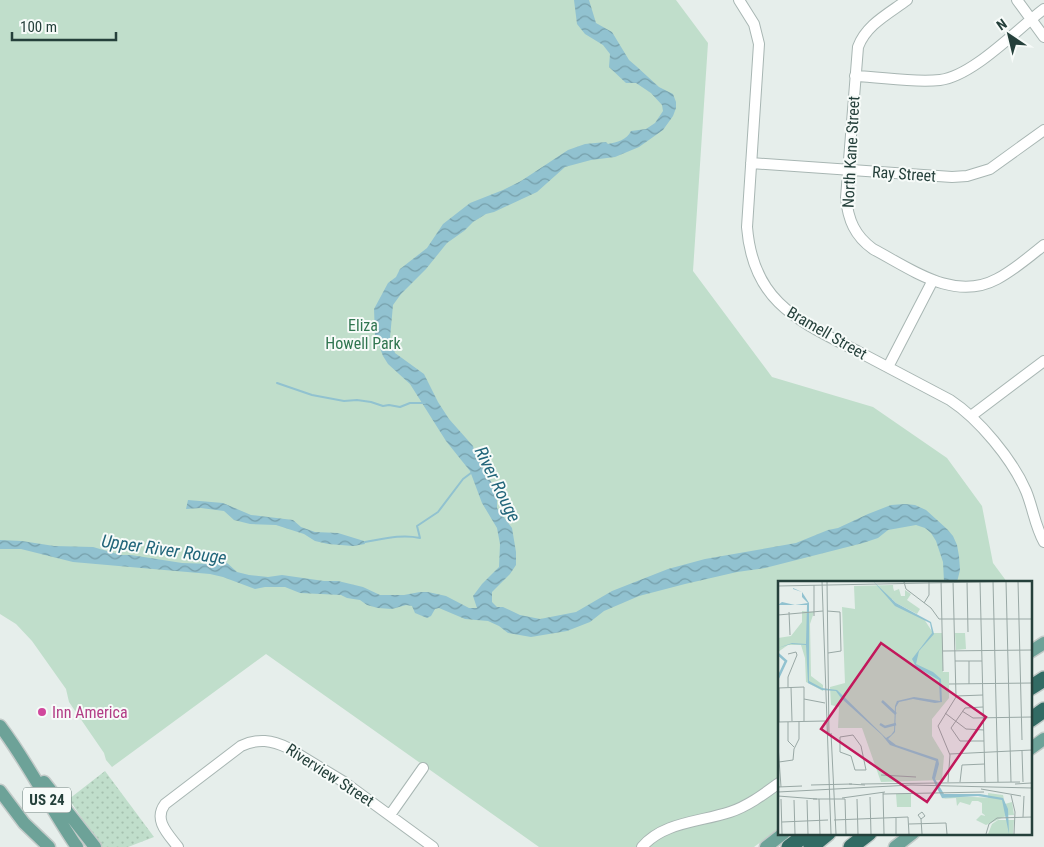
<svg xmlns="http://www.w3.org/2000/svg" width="1044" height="847" viewBox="0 0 1044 847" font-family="'Roboto Condensed',sans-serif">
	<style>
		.grass { fill: url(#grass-dots) }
		.park { fill: #c0decb }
		.water { fill: url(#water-waves) }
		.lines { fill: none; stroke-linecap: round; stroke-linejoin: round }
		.stream { stroke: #91c2d0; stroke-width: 2 }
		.minor-casing { stroke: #a8b6b3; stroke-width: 12 }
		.major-casing { stroke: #c2cac8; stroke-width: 15 }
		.highway-casing { stroke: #c2cac8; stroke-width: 18 }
		.minor { stroke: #fff; stroke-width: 10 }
		.major { stroke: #6da298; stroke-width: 12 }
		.highway { stroke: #326b64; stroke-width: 15 }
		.hotel-dot { fill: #d1479c; stroke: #f7fbf9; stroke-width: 2 }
		.labels { text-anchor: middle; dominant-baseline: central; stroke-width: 4; stroke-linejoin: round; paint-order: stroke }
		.shield { fill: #f7fbf9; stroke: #647874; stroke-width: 1 }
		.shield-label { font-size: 15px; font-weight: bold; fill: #25403b }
		.street-label { font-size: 16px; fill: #25403b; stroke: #f7fbf9 }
		.park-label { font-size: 16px; fill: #317651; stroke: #f7fbf9 }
		.hotel-label { font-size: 16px; fill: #b23c85; stroke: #f7fbf9; text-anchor: start }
		.water-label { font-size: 18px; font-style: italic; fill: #21657a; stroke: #f7fbf9 }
		.inset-river { fill: none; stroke: #91c2d0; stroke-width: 2.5 }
		.inset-road { fill: none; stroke: #99a8a5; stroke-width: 1 }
		.view { fill: #c2185b; fill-opacity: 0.15; stroke: #c2185b; stroke-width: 2.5 }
		.inset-edge { fill: none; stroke: #25403b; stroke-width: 2.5 }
	</style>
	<defs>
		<pattern id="grass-dots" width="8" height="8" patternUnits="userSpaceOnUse" patternTransform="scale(1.25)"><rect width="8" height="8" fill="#c0decb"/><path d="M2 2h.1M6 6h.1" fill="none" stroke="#a5c0af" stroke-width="1.8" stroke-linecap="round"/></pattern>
		<pattern id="water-waves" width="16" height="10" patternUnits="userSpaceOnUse" patternTransform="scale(1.25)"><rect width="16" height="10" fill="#91c2d0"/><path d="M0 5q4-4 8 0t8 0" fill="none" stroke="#769faa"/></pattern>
	</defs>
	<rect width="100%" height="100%" fill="#e6eeeb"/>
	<path class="grass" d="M105,771L154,837L128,847H101L69,799Z"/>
	<path class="park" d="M0,0H676L708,43L693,271L772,377L873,407L947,458L982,506L993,563L1007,582H779V828L754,847H539L266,654L112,767L106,760L104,753L69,702L66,689L32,641L16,624L0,614Z"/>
	<path class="water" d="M574,0H589L596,23L612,32L629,60L636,66L659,87L673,94L676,102V108L673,116L663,130L639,147L615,157L591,160L565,167L537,192L494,212L486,214L473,222L464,231L447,243L426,269L401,294L393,305L390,338L395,353L424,374L438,402L449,419L473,446L475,454L497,492V508L512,528L516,552V565L510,574L492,592V602L497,607H503L520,615L540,619L576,612L612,591L668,569L705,559L796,543L828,530L838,528L868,514L891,505L905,504L915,505L926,510L947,529L953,536L957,545L959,556L960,570L957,582H944L943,562L936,541L931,533L925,528L916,525L888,530L878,538L863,543L765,568L737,572L685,584L639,596L604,611L590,622L567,631L531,637L508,633L499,626L488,621L465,619L439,608L435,609L431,616L427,618L415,613L412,606L406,605L392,609L378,608L367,605L360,600L347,598L341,595L300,593L285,587H265L255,589L223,577L210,574L73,562L21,549H0V540L22,541L54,546L93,547L121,555H131L182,563L214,564L226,562L237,572L249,575L268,577L282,575L324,581H338L363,587L380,595H404L420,592H428L446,596L469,608H477L473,596L482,584L499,567L500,544L497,528L482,503L470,471L446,441L410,384L388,364L383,356L375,335L374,309L388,283L396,277L400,269L427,248L443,224L470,203L503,190L521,181L568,150L585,144L606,142L608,144C617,142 627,140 631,131L646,129L655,123L663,111L662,105L651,93L636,83H626L609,67L610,54L603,45L585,34L577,24Z
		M188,500L223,503L251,515L293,520L301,527L315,532L338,533L364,541L365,544L353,546L328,544L315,541L304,534L276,525L250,524L234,520L224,511L201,508L186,509Z"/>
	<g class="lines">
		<path class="stream" d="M277,383L312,395L344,401L357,400L371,402L383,406L389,405L400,407L410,403H425
			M365,542C383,539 401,534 420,538L417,526L438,512L463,479L471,473"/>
		<g class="minor-casing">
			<path id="minor" d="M739,0L754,24L759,44L747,227C753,303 799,321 859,352C889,368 920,384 950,400C979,419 1012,459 1026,491C1033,508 1035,526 1044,542
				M907,0C888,14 866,25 858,47L846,198C848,220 855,236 873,249C911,269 954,302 997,279C1014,270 1029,257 1044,245
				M1017,0L1044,37
				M855,76C883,77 912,83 940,80C973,76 1016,30 1044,9
				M751,163L952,177L967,176L990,169L1044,130
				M888,367L933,280
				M971,416L1044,361
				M390,815L423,768
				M178,847C168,834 153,820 165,804L241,746C258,738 272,740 288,748L344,782L433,847
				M642,847C663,822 700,822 730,812C748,806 764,794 779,783"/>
		</g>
		<g class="major-casing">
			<path id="major" d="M1030,652L1044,643
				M0,726C29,764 50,808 77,847
				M1030,749L1044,739
				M44,782L95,847
				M0,791L24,823L49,847
				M766,847L784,833
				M895,847L913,833"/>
		</g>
		<g class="highway-casing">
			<path id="highway" d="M1030,688L1044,679
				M1030,720L1044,710
				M789,847L808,833
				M811,847L828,833
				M851,847L869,833"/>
		</g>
		<use href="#minor" class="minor"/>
		<use href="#major" class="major"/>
		<use href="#highway" class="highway"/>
	</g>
	<circle class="hotel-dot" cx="42" cy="712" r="5"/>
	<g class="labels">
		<rect class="shield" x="23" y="787.5" width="48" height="25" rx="4"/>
		<g class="shield-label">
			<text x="47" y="800">US 24</text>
		</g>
		<g class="street-label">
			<text transform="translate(851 152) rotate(-87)">North Kane Street</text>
			<text transform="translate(904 174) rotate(4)">Ray Street</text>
			<text transform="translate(827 333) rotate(30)">Bramell Street</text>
			<text transform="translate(330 775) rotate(33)">Riverview Street</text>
		</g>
		<g class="park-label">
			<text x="363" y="325">Eliza<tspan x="363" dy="18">Howell Park</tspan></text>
		</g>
		<g class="hotel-label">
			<text x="52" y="712">Inn America</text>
		</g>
		<g class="water-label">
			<text transform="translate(498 484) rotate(64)">River Rouge</text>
			<text transform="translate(164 549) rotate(8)">Upper River Rouge</text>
		</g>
	</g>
	<g transform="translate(778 581)">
		<rect width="254" height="254" fill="#e6eeeb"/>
		<path d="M177,52H187L188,68L178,69ZM133,212V226H119L118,213Z" fill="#c0decb"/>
		<path d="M114,4L116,10L121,8L123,15H127V9L133,13L129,19L142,28L139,33L118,22L102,6ZM24,30L36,31L32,43L33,95L45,104V110L28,101L27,77L23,64H10L0,71V57L13,55L24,41ZM177,215L214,217L228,235L208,244L198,239L203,234L208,235L204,232V222L200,220H194L192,224L182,221L179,225L178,217L163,218Z" fill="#c0decb"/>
		<path d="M115,4L116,18H113L118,24L146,38L155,52H164L165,91H171V117L154,138V155L166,175L164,199L103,201L84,147H60L61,126L53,124L52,106L67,102L64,26L77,28L76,5ZM210,212L225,214L227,223L234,221L236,234L207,235V231L211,230ZM220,239H236L235,253H210L214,243Z" fill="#c0decb"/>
		<path d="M95,0L118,22L153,41L156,53L141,70L138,83L155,91L163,98L164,121L157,122L135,118L121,121L118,126L117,151L110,158L118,164L160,178L161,183L157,198L166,213H202L225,217L230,228L231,253L224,219L200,215L164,217L154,197L158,180L112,164L104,154L63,117L58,110L44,109L30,102L28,64L13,63L0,67L14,62L28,63L29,24H0L4,21L17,24L30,22L24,16V11L15,8V7L24,11L31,22V100L44,107L59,109L108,157L113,154L116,150L117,125L119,120L136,116L162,120L161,99L138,86L134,78L154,52L152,42L117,25Z" fill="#91c2d0"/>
		<path class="inset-river" d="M0,73L8,80L0,97M104,120L118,133M102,143L107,146L118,143"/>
		<path class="inset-road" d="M44,0L53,253M49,0L51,155M163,0L165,90M189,0L190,51M202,0L207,201M215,0L220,201M228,0L233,201M240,0L244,159M126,1L128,8L153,27L161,38H254M36,4V35M0,5L251,0M146,22L151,14V1M49,30L62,31L63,70L50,72M11,31L12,54M0,34L45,30M165,70L254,69M10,73L18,71L19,74L10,96V106M177,80H204M191,80V103M171,103L254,102M13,106L14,140M0,107L26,106V140M1,107V141M178,115L205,114M26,118L47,122M205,126L187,127L173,147L182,160H206M184,130L195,137L254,136M167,132L188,148L206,149M0,141L47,140M10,141V160L16,166M53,152L58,253M75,154L83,165L88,189H77L73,175L62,171V156ZM0,164L3,206M244,170L245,201M172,173L254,169M1,181L15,179L16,168L21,158V140M103,194L138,196M170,201L172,174L160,145L178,116L175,0M182,201L184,184L207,183M71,203L87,204M83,203L242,201M237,203L253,202M33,204L74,203M0,206L24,205M203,208L243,215M0,211L133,204L254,207M105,211L106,253M105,213L206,211M233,214L237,231L236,253M0,215L39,218M92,216L93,253M64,217L107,211M3,218L4,253M35,218H67M41,218L42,253M67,218L68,253M79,218L80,253M16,219L17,253M29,219L30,253M245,236L246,215M118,237V253M143,238L147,235L144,231L140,234L143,238L144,253M56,239L130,236L131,253M4,241L50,239M131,243L168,242L169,253M208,253L211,243L219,237L254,236"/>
		<path class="view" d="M103,62L208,136L149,221L43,148Z"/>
		<rect width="254" height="254" class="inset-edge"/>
	</g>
	<g transform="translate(1009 35) rotate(325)" stroke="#f7fbf9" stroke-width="4" paint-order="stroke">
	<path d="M0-4L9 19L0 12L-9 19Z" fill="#25403b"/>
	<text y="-8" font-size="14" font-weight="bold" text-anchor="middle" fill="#25403b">N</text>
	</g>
	<path d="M12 32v8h104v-8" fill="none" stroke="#25403b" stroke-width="2.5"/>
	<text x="20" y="32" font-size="15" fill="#25403b" stroke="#f7fbf9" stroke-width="4" paint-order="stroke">100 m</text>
</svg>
